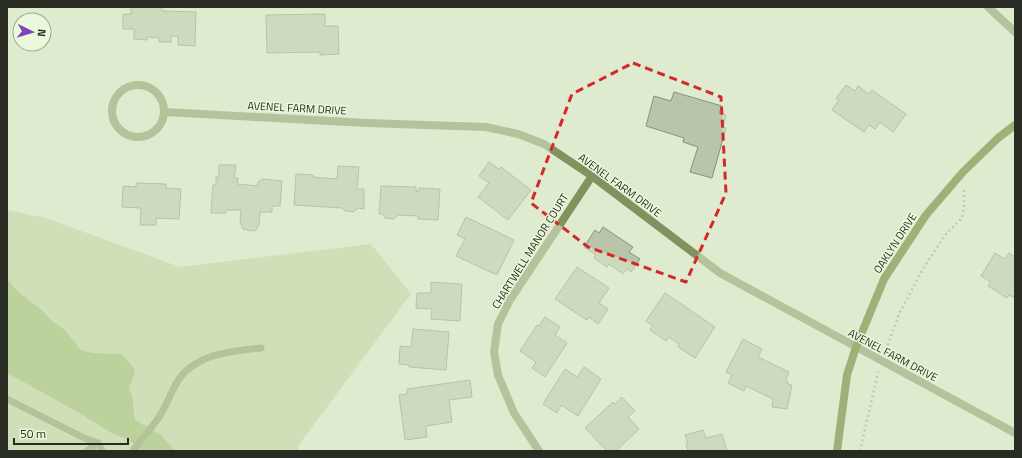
<svg xmlns="http://www.w3.org/2000/svg" width="1022" height="458" viewBox="0 0 1022 458" font-family="'Titillium Web',sans-serif">
	<style>
		.green { fill: #bdd29d }
		.water { fill: #95b263 }
		.building { fill: #b9c5a9; stroke: #879278 }
		.lines { fill: none; stroke-linecap: round; stroke-linejoin: round }
		.path { stroke: #9ba48e; stroke-width: 2.5; stroke-dasharray: 2 3; stroke-linecap: butt }
		.lane { stroke: #7f935f; stroke-width: 7 }
		.street { stroke: #7f935f; stroke-width: 8 }
		.secondary { stroke: #506b11; stroke-width: 8 }
		.marked { fill: none; stroke: #d62828; stroke-width: 3; stroke-dasharray: 8 5; stroke-linejoin: round }
		.labels { text-anchor: middle; dominant-baseline: central; stroke-width: 3; stroke-linejoin: round; paint-order: stroke }
		.street-label { font-size: 11px; fill: #282c22; stroke: #ecf8db }
	</style>
	<rect width="100%" height="100%" fill="#dfebce"/>
	<path class="green" d="M7,210L46,218L180,267L371,244L411,294L298,446V451H7Z"/>
	<path class="water" d="M7,279L16,290L43,311L51,320L65,330L81,350L92,353L122,354L133,367L135,373L129,387C134,397 133,409 135,420L161,435L175,451H141L132,442L108,431L83,415L7,373Z"/>
	<path class="building" d="M131,7H162V11L196,12L195,46L178,45V36H171V42H159V38L147,37V40L134,39V29H123V14H131Z
		M325,14V26H338L339,54L320,55V52L267,53L266,15Z
		M846,85L855,91L858,86L869,94L872,90L906,114L893,132L880,122L875,129L869,125L864,132L832,110L839,100L836,98Z
		M674,92L722,106L719,113L726,115L723,127L726,128L712,178L690,172L698,147L683,142L684,138L646,126L654,96L671,101Z
		M489,162L499,169L501,167L531,190L508,220L478,197L489,183L479,176Z
		M219,165H236L234,178H238L237,184L258,186V182L263,179L282,181L280,206H272V212H260L259,225L256,230L251,231L243,229L240,222L241,210H226V213H211L213,185H216V177H219Z
		M338,166L359,167L357,189H364V209L358,208L354,212L345,211L342,208L294,205L296,174L313,175V177L337,179Z
		M136,183L166,184V188L181,189L179,219L156,218V225H140L141,208L122,207L123,186L136,187Z
		M381,186L416,187V191H419V188L440,189L438,220L418,219V216L398,215L394,219L385,218L383,214H379Z
		M466,217L514,240L497,275L456,256L465,239L457,235Z
		M603,227L633,247L629,252L640,259L631,272L627,269L623,274L609,264L607,267L594,258L596,255L584,247L595,230L599,233Z
		M995,253L1005,259L1009,253L1015,257V298L1009,295L1007,298L988,286L991,282L981,276Z
		M577,267L609,288L599,303L608,309L598,324L589,317L587,320L555,299Z
		M431,282L462,284L460,321L431,319L432,309L416,308L417,293H431Z
		M665,293L715,327L695,358L678,347L679,344L669,337L666,341L650,330L653,326L646,321Z
		M545,317L560,327L555,335L567,343L545,377L532,368L536,362L520,351L537,325L539,326Z
		M413,329L449,332L446,370L409,367V365L399,364L400,346L411,347Z
		M743,339L762,349L758,357L789,372L786,379L789,385H792L787,409L772,407L773,399L746,386L744,391L728,383L732,375L726,372Z
		M584,367L601,379L578,416L561,405L557,413L543,404L565,369L577,377Z
		M470,380L472,397L449,400L452,422L426,426L427,437L405,440L399,395L407,394V389Z
		M622,397L635,411L628,417L639,429L616,451H607L585,428L613,402L615,404Z
		M703,430L706,438L722,434L727,451H688L686,444L688,443L685,435Z"/>
	<g class="lines">
		<path class="path" d="M886,350L899,314L924,267L946,234L962,218L964,209V189
			M860,451L878,372"/>
		<path class="lane" d="M7,399L84,438L98,443L102,451
			M87,451L98,443
			M133,451C141,439 151,429 159,417C166,406 170,395 176,384C192,354 231,351 261,348"/>
		<path class="street" d="M988,7L1015,32
			M112 111a26 26 0 1 1 52 0a26 26 0 1 1-52 0Z
			M164,112L367,123L486,127L518,134L544,144L592,176L720,273L1015,433
			M539,451L514,413L498,375L494,352L498,324L510,300L592,176"/>
		<path class="secondary" d="M837,451L847,375L856,347L884,279L926,215L963,172L998,138L1015,125"/>
	</g>
	<path d="M0 0H1022V458H0ZM633,63L721,97L726,193L686,282L588,247L531,203L572,94Z" fill="#dfebce" fill-opacity=".55" fill-rule="evenodd"/>
	<path class="marked" d="M633,63L721,97L726,193L686,282L588,247L531,203L572,94Z"/>
	<g class="labels">
		<g class="street-label">
			<text transform="translate(297 108) rotate(3)">AVENEL FARM DRIVE</text>
			<text transform="translate(620 185) rotate(36)">AVENEL FARM DRIVE</text>
			<text transform="translate(895 243) rotate(-57)">OAKLYN DRIVE</text>
			<text transform="translate(530 251) rotate(-58)">CHARTWELL MANOR COURT</text>
			<text transform="translate(893 355) rotate(28)">AVENEL FARM DRIVE</text>
		</g>
	</g>
	<rect width="1022" height="458" fill="none" stroke="#282c22" stroke-width="16"/>
	<g transform="translate(32 32) rotate(95)"><circle r="19" fill="#ecf8db" stroke="#9ea691"/>
	<path d="M0-3L7 15L0 10L-7 15Z" fill="#8242b8"/>
	<text y="-6" font-size="11" font-weight="bold" text-anchor="middle" fill="#282c22">N</text>
	</g>
	<path d="M14 438v6h114v-6" fill="none" stroke="#282c22" stroke-width="2"/>
	<text x="20" y="438" font-size="12" fill="#282c22" stroke="#ecf8db" stroke-width="3" paint-order="stroke">50 m</text>
</svg>
